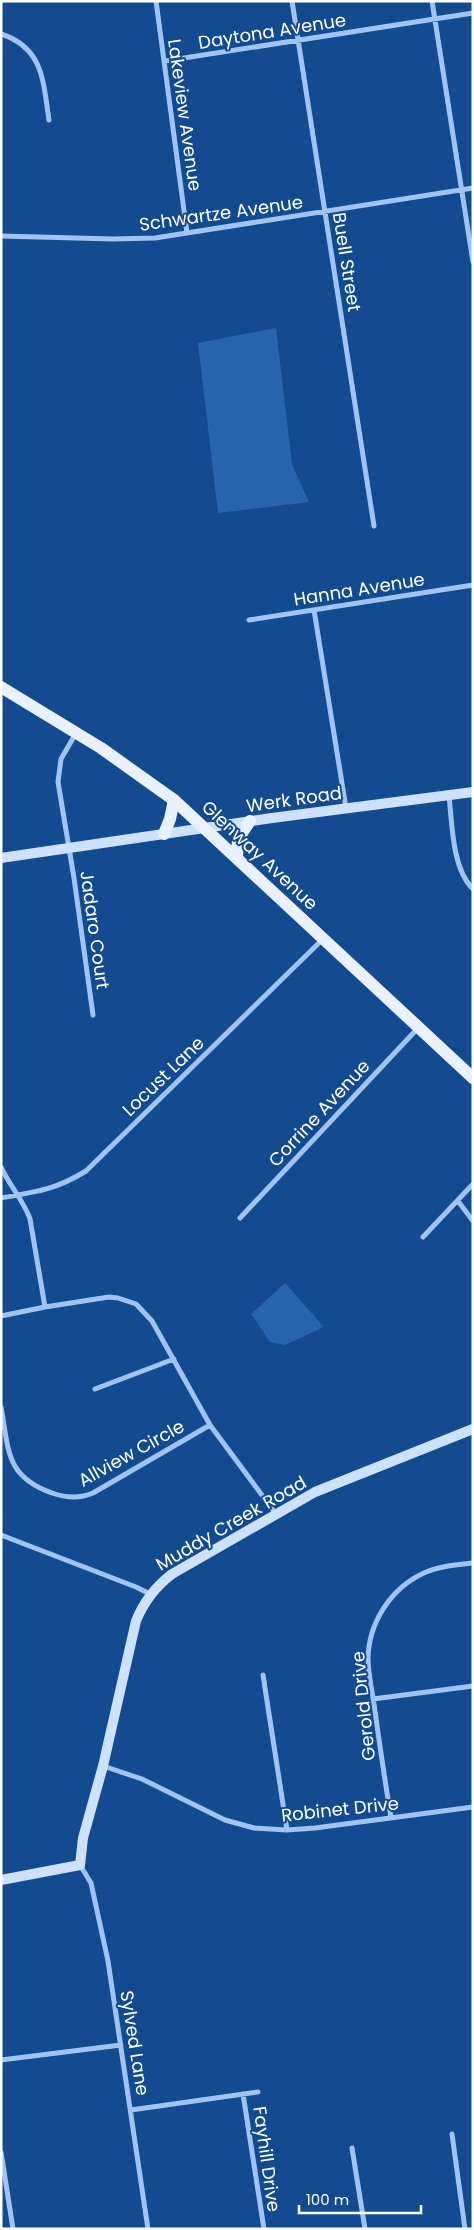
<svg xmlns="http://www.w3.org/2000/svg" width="474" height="2230" viewBox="0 0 474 2230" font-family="Poppins,sans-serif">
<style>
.green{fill:#2664ae}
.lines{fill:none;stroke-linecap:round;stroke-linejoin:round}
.street{stroke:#9fc4f1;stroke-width:5}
.secondary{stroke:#cde1fb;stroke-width:10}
.primary{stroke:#e8f1ff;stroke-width:12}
.labels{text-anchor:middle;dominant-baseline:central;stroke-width:4;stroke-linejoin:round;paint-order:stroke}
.street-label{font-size:18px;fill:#fff;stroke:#144a8f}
</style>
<rect width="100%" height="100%" fill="#144a8f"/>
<!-- green -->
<path class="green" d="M 276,328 L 292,464 L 309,502 L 218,513 L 198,343 Z
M 285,1283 L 324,1327 L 285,1345 L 270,1342 L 251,1314 Z"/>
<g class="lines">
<!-- street -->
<path class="street" d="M 156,1 L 187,233
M 292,1 L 374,526
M 432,1 L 473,262
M 1,34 C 44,48 43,82 49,120
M 165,61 L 473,13
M 1,236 L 113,239 L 155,238 L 473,188
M 314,610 L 346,808
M 249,620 L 473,585
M 76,733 L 61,759 L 58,782 L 74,878 L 93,1015
M 449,795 C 452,823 452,869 473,889
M 1,1167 C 9,1185 24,1201 30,1219 L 45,1307
M 1,1198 C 36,1192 55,1190 86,1171 L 323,939
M 458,1201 L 473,1221
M 240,1218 L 418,1028
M 423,1237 L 473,1184
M 1,1316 L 45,1307 L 109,1297 L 118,1298 L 136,1304 L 152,1321 L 210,1425 L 276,1514
M 95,1389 L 174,1359
M 1,1407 C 9,1450 5,1476 52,1493 C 66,1498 79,1499 93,1493 L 210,1425
M 1,1535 L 136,1587 L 150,1594
M 263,1675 L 287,1830
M 373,1699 L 473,1686
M 103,1766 L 142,1779 L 225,1820 L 254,1828 L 287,1830 L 315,1828 L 473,1807
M 391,1817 C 385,1782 380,1747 375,1711 C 373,1694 368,1675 368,1658 C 369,1622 391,1588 424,1573 C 439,1566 456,1565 473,1563
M 80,1865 L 91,1883 L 108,1961 L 148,2229
M 1,2060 L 121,2045
M 243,2094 L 264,2229
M 131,2110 L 258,2092
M 452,2134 L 465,2229
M 352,2148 L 365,2229
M 1,2152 L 13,2229"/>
<!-- secondary -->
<path class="secondary" d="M 1,858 L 272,818 L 473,792
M 1,1880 L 80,1865 L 83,1838 L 103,1766 L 136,1621 C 144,1601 155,1587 172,1574 L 315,1492 L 473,1429"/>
<!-- primary -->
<path class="primary" d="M 1,687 L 101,748 L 174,800 L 473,1078
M 164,834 L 170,819 L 174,800
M 237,857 L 238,839 L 250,821"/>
</g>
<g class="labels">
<!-- street labels -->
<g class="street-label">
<text transform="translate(272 31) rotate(-9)">Daytona Avenue</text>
<text transform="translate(185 115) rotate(82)">Lakeview Avenue</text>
<text transform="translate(221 213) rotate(-8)">Schwartze Avenue</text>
<text transform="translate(347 262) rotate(81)">Buell Street</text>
<text transform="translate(359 589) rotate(-9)">Hanna Avenue</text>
<text transform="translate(294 799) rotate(-8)">Werk Road</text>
<text transform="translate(260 855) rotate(43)">Glenway Avenue</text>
<text transform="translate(95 930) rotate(82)">Jadaro Court</text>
<text transform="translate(163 1076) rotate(-44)">Locust Lane</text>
<text transform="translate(319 1113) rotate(-47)">Corrine Avenue</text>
<text transform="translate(131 1453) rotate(-29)">Allview Circle</text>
<text transform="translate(231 1523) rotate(-30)">Muddy Creek Road</text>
<text transform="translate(363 1706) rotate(-96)">Gerold Drive</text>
<text transform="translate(340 1809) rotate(-6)">Robinet Drive</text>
<text transform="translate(135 2043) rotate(81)">Sylved Lane</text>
<text transform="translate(267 2159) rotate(82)">Fayhill Drive</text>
</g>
</g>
<!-- border -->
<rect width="474" height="2230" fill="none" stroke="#ffffff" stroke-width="5"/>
<!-- scale -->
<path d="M299 2205v8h122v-8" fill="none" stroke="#ffffff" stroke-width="2.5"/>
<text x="306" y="2205" font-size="15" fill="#ffffff" stroke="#144a8f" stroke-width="4" paint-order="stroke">100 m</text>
</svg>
